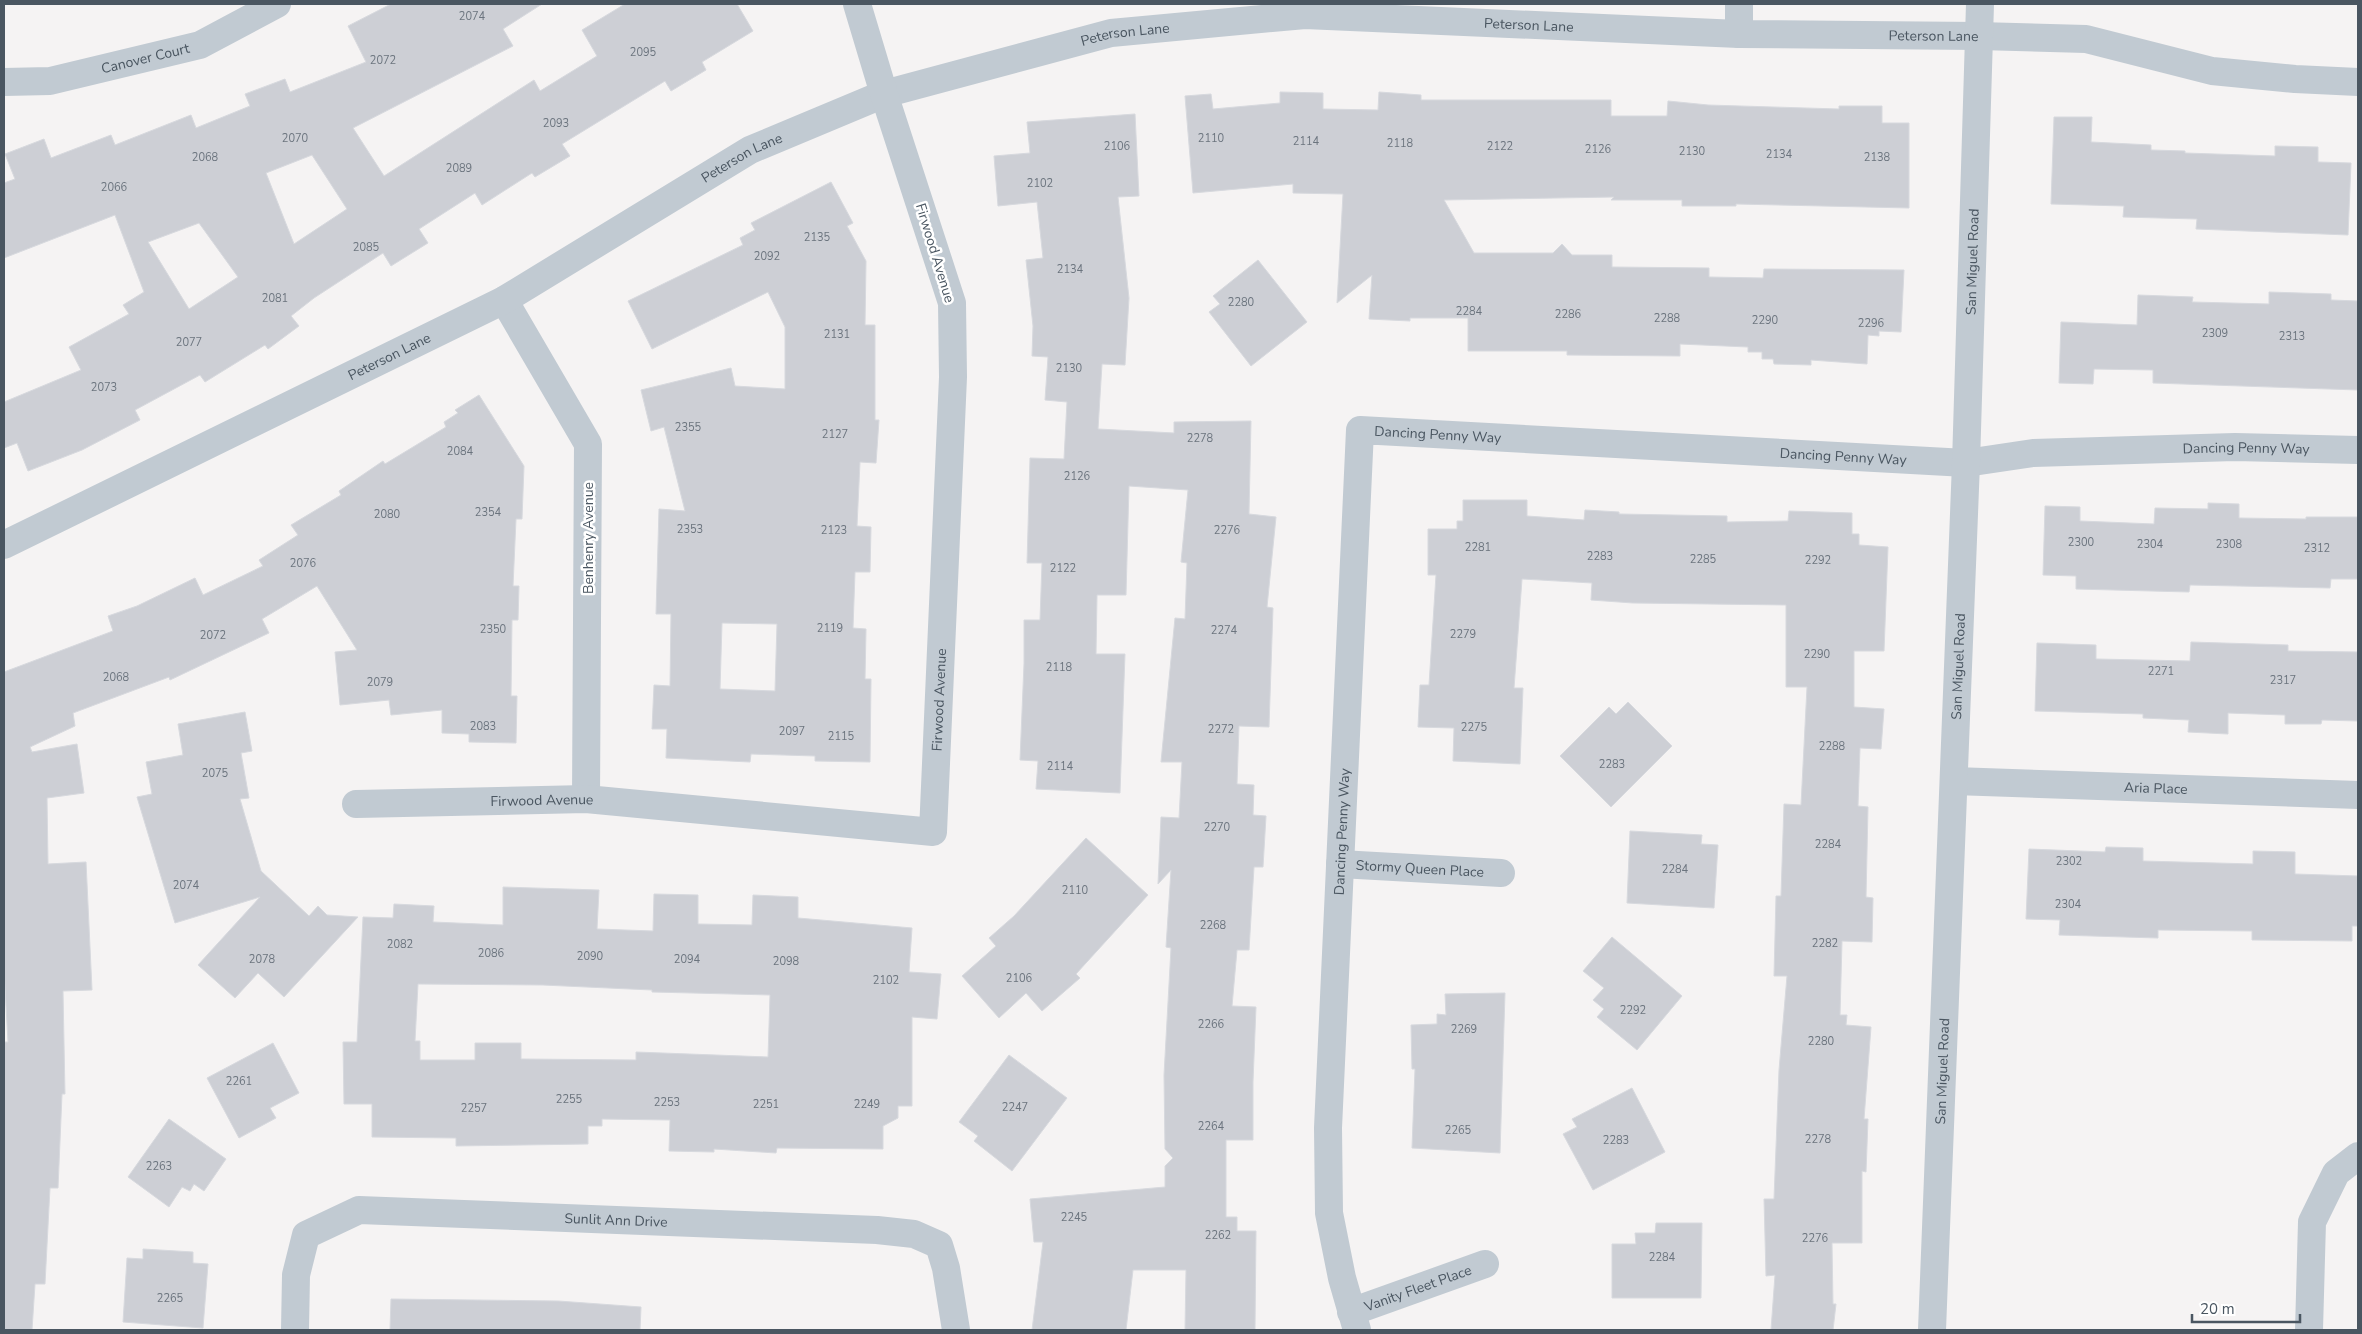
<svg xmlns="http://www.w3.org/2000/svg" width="2362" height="1334" viewBox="0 0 2362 1334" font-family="'Nunito Sans',sans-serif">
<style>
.building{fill:#cdcfd5;stroke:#d7d9de;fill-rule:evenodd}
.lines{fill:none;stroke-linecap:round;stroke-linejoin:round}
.street{stroke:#c1cad2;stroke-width:28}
.labels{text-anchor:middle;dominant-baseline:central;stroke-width:5;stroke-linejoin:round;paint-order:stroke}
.number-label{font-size:11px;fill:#6b747e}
.street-label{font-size:14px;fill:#4a5661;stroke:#fff}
</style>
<rect width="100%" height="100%" fill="#f5f3f3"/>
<!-- building -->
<path class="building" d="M 391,4 L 542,4 L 503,29 L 513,46 L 353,128 L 384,176 L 534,80 L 540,91 L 597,56 L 582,30 L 625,4 L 737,4 L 753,31 L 702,62 L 706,70 L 671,91 L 665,81 L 562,144 L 570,156 L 535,177 L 532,173 L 482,205 L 475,193 L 419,229 L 428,243 L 391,266 L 383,253 L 314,298 L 291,316 L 299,326 L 268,349 L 265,345 L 205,382 L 200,375 L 135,410 L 140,420 L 82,450 L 28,471 L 17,443 L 4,448 L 4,402 L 81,370 L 69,347 L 129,314 L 123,305 L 144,292 L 115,215 L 4,258 L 4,183 L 15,179 L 5,154 L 44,139 L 51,158 L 111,135 L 115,145 L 191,115 L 196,128 L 250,106 L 245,94 L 285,79 L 290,92 L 366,62 L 348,26 ZM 312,155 L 347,209 L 294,244 L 266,173 ZM 199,223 L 238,277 L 189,309 L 148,242 Z
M 1280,92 L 1323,93 L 1323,109 L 1378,110 L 1379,92 L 1421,95 L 1421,100 L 1611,100 L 1611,116 L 1667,116 L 1668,101 L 1708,105 L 1839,109 L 1839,106 L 1882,106 L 1882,123 L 1909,123 L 1909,208 L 1736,204 L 1736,206 L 1682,206 L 1682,200 L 1611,200 L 1614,197 L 1444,200 L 1474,253 L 1553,253 L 1562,244 L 1572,255 L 1612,255 L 1612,267 L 1709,268 L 1709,277 L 1763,278 L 1764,269 L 1904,270 L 1901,332 L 1879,331 L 1879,336 L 1868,335 L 1867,364 L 1811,360 L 1811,365 L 1774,364 L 1773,359 L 1762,359 L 1762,352 L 1748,352 L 1748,347 L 1680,344 L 1680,356 L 1567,355 L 1567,351 L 1468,351 L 1468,318 L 1410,318 L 1410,321 L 1369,319 L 1372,275 L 1337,303 L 1343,194 L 1293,193 L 1293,184 L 1193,193 L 1185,96 L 1211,94 L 1213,109 L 1280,103 Z
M 1135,114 L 1139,196 L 1118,197 L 1129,298 L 1125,365 L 1102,364 L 1098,429 L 1174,433 L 1174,422 L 1251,421 L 1249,514 L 1276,517 L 1267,607 L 1273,608 L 1269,727 L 1239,726 L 1237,784 L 1254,785 L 1253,815 L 1266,816 L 1263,867 L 1254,867 L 1249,950 L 1237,950 L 1232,1006 L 1256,1007 L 1253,1082 L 1253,1140 L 1226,1140 L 1226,1217 L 1237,1217 L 1237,1231 L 1256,1231 L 1255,1330 L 1185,1330 L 1186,1270 L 1133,1270 L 1126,1330 L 1032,1330 L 1043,1242 L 1034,1242 L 1030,1199 L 1165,1187 L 1165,1166 L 1173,1158 L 1165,1149 L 1164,1075 L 1171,948 L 1166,947 L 1171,870 L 1158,884 L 1161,817 L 1179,818 L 1182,762 L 1161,762 L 1175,618 L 1185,619 L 1187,563 L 1181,562 L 1188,490 L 1129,486 L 1126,595 L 1097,595 L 1096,654 L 1125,654 L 1120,793 L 1036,789 L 1038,761 L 1020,760 L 1024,664 L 1024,620 L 1040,620 L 1042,563 L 1027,563 L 1030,458 L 1064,459 L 1067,402 L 1045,400 L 1048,357 L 1032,356 L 1033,326 L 1026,260 L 1043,258 L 1037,202 L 998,206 L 994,156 L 1030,153 L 1027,122 Z
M 2054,117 L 2092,117 L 2091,142 L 2151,145 L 2151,150 L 2185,151 L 2185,153 L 2275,156 L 2275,146 L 2318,147 L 2318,162 L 2351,163 L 2348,235 L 2196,229 L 2197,219 L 2123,217 L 2124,206 L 2051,204 Z
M 831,182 L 853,223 L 847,226 L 866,261 L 865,325 L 875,325 L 875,420 L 879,420 L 876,463 L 860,462 L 857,526 L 871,527 L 870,572 L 855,572 L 853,628 L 866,629 L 865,679 L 871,679 L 870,762 L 815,761 L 815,756 L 751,754 L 750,762 L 666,758 L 667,729 L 652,729 L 654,685 L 670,686 L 671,614 L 656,614 L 659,509 L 685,511 L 664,427 L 651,431 L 641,390 L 731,368 L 735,386 L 785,389 L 785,327 L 768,292 L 652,349 L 628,301 L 743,245 L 740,238 L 755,230 L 751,223 ZM 722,623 L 777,624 L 775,691 L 720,689 Z
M 1258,260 L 1307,322 L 1251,366 L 1209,312 L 1220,304 L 1213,296 Z
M 2269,292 L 2331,294 L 2331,300 L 2358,301 L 2358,390 L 2153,383 L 2153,370 L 2094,369 L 2093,384 L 2059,383 L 2061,322 L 2137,325 L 2138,295 L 2193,297 L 2192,302 L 2269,304 Z
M 479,395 L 524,466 L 522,519 L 516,519 L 513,586 L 519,586 L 518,620 L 512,620 L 511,696 L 517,696 L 516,743 L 469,742 L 469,734 L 442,733 L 442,710 L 391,715 L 389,700 L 340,705 L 335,652 L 357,650 L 317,586 L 262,619 L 269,633 L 170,680 L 169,677 L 73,713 L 75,726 L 30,747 L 32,752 L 77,744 L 84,793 L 47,798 L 48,864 L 86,862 L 92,990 L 63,991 L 65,1094 L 62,1094 L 58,1188 L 50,1188 L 45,1284 L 35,1284 L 32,1330 L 4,1330 L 4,1042 L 8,1042 L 4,971 L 4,672 L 113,631 L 108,616 L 137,606 L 195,578 L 203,595 L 263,566 L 259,560 L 298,535 L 291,525 L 341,495 L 339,491 L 383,461 L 385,464 L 446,427 L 444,422 L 458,413 L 455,410 Z
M 1463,500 L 1527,500 L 1527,516 L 1584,520 L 1585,510 L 1619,512 L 1619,514 L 1727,516 L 1727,522 L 1788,521 L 1789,511 L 1852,513 L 1852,534 L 1859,534 L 1859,545 L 1888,547 L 1884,651 L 1854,651 L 1854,707 L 1884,709 L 1881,749 L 1860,748 L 1858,806 L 1868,807 L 1866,897 L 1873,898 L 1872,942 L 1842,941 L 1840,1015 L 1847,1015 L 1846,1025 L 1871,1027 L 1864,1119 L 1868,1119 L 1866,1172 L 1862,1171 L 1862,1243 L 1832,1243 L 1833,1304 L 1836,1304 L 1833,1330 L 1771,1330 L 1775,1275 L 1766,1276 L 1764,1199 L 1774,1199 L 1779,1070 L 1787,976 L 1774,976 L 1776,896 L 1781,896 L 1784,804 L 1801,805 L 1807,687 L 1786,687 L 1786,605 L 1633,603 L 1591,600 L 1592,583 L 1522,579 L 1514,688 L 1523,688 L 1520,764 L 1453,761 L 1454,728 L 1418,727 L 1420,685 L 1429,685 L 1436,575 L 1428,575 L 1428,529 L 1457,529 L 1457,521 L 1463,521 Z
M 2208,503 L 2239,504 L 2239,518 L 2306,519 L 2306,517 L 2358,517 L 2358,579 L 2331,579 L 2330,588 L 2190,585 L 2189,592 L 2076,589 L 2076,576 L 2043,575 L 2045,506 L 2080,507 L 2080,521 L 2154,524 L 2155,508 L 2208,509 Z
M 2191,642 L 2288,645 L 2288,651 L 2358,652 L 2358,721 L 2322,720 L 2321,724 L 2285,724 L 2285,715 L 2228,713 L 2228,734 L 2188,732 L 2189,720 L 2143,718 L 2143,714 L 2035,711 L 2037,643 L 2096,645 L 2096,659 L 2190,661 Z
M 1628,702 L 1672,746 L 1611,807 L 1560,756 L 1609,707 L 1616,714 Z
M 245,712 L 252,751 L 241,753 L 249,798 L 240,799 L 261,871 L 309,916 L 318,906 L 327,915 L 358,917 L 284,997 L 258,973 L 235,998 L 198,965 L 260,897 L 175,923 L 137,797 L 152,794 L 146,762 L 183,755 L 178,724 Z
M 1630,831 L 1702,835 L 1701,844 L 1718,845 L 1714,908 L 1627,903 Z
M 1086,838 L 1148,895 L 1076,974 L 1080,978 L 1042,1011 L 1026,993 L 999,1018 L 962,976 L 996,946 L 989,938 L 1014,916 Z
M 2106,847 L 2143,848 L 2143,861 L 2253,864 L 2253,851 L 2295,852 L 2295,874 L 2358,876 L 2358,926 L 2352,926 L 2352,941 L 2252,940 L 2252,931 L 2158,930 L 2158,938 L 2059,935 L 2060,920 L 2026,919 L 2029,849 L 2105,852 Z
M 503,887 L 599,890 L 597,929 L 653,931 L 654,894 L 698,895 L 698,924 L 752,925 L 753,895 L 798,897 L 798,918 L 912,928 L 909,972 L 941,974 L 937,1019 L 912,1017 L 912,1106 L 898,1106 L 898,1118 L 883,1126 L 883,1149 L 777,1148 L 776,1153 L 714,1149 L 714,1152 L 669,1151 L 670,1120 L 602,1119 L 602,1126 L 588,1126 L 588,1144 L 456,1146 L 456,1138 L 372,1137 L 372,1104 L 344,1104 L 343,1042 L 357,1042 L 363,917 L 393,918 L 394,904 L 434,906 L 433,922 L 503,925 ZM 418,984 L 543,985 L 652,990 L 652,992 L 770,995 L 768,1057 L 636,1052 L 636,1060 L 521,1059 L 521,1043 L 475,1043 L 475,1060 L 420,1060 L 420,1041 L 415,1041 Z
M 1612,937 L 1682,996 L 1637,1050 L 1597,1017 L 1604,1009 L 1593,1000 L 1604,988 L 1583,971 Z
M 1505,993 L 1500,1153 L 1412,1148 L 1415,1069 L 1412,1069 L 1411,1025 L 1437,1024 L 1437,1014 L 1446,1015 L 1445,994 Z
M 273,1043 L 299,1093 L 270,1108 L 276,1118 L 239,1138 L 207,1078 Z
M 1009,1055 L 1067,1098 L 1012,1171 L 974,1141 L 978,1136 L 959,1122 Z
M 1632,1088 L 1665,1152 L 1593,1190 L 1563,1134 L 1577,1127 L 1572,1119 Z
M 169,1119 L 226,1159 L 204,1191 L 194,1184 L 190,1191 L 182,1187 L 169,1207 L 128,1177 Z
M 1656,1223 L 1702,1223 L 1701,1298 L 1612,1298 L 1612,1244 L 1636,1244 L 1635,1233 L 1655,1233 Z
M 143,1249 L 193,1252 L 193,1263 L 208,1264 L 203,1328 L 123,1322 L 127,1258 L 143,1259 Z
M 391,1299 L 558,1301 L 641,1307 L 640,1330 L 390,1330 Z"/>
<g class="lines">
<!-- street -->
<g class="street">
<path d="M 1739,34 L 1739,4"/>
<path id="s1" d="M 4,82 L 50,81 L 200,45 L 277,4"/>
<path d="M 504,300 L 588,444 L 586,799"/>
<path id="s2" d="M 4,545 L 504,300 L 750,150 L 884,94 L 1111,33 L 1305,15 L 1739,34 L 1979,36 L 2086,39 L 2212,71 L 2295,79 L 2358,82"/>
<path id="s3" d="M 1954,781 L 2358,795"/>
<path id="s4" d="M 356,804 L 586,799 L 933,832 L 953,377 L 952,303 L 884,94 L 857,4"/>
<path id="s5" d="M 1340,864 L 1501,873"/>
<path id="s6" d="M 1351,1312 L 1485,1264"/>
<path id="s7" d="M 295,1330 L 296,1275 L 306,1235 L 359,1210 L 877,1230 L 914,1234 L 939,1245 L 946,1268 L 956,1330"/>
<path id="s8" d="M 1357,1330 L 1342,1278 L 1329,1213 L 1328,1128 L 1360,430 L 1966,463 L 2033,453 L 2235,447 L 2358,450"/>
<path id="s9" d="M 1932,1330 L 1966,463 L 1980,4"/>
<path d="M 2309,1330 L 2312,1222 L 2336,1173 L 2358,1156"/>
</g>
</g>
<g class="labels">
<!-- number labels -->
<g class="number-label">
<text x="472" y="16">2074</text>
<text x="643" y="52">2095</text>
<text x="383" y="60">2072</text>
<text x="556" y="123">2093</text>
<text x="295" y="138">2070</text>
<text x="1211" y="138">2110</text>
<text x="1306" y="141">2114</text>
<text x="1400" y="143">2118</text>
<text x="1117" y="146">2106</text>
<text x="1500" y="146">2122</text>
<text x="1598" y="149">2126</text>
<text x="1692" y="151">2130</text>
<text x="1779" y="154">2134</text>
<text x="205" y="157">2068</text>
<text x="1877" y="157">2138</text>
<text x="459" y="168">2089</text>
<text x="1040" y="183">2102</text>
<text x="114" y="187">2066</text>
<text x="817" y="237">2135</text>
<text x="366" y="247">2085</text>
<text x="767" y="256">2092</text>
<text x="1070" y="269">2134</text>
<text x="275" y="298">2081</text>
<text x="1241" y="302">2280</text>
<text x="1469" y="311">2284</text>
<text x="1568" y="314">2286</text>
<text x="1667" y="318">2288</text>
<text x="1765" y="320">2290</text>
<text x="1871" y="323">2296</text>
<text x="2215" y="333">2309</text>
<text x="837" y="334">2131</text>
<text x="2292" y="336">2313</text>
<text x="189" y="342">2077</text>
<text x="1069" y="368">2130</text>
<text x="104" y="387">2073</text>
<text x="688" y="427">2355</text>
<text x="835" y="434">2127</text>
<text x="1200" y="438">2278</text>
<text x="460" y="451">2084</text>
<text x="1077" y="476">2126</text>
<text x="488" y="512">2354</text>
<text x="387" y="514">2080</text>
<text x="690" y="529">2353</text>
<text x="834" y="530">2123</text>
<text x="1227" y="530">2276</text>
<text x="2081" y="542">2300</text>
<text x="2150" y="544">2304</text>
<text x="2229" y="544">2308</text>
<text x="1478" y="547">2281</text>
<text x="2317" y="548">2312</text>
<text x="1600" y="556">2283</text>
<text x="1703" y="559">2285</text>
<text x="1818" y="560">2292</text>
<text x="303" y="563">2076</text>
<text x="1063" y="568">2122</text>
<text x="830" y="628">2119</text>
<text x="493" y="629">2350</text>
<text x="1224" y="630">2274</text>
<text x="1463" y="634">2279</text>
<text x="213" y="635">2072</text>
<text x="1817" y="654">2290</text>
<text x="1059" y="667">2118</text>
<text x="2161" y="671">2271</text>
<text x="116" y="677">2068</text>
<text x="2283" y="680">2317</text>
<text x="380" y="682">2079</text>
<text x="483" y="726">2083</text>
<text x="1474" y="727">2275</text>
<text x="1221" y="729">2272</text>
<text x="792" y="731">2097</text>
<text x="841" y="736">2115</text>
<text x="1832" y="746">2288</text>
<text x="1612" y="764">2283</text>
<text x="1060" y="766">2114</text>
<text x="215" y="773">2075</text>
<text x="1217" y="827">2270</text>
<text x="1828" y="844">2284</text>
<text x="2069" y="861">2302</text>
<text x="1675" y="869">2284</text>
<text x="186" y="885">2074</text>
<text x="1075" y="890">2110</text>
<text x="2068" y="904">2304</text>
<text x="1213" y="925">2268</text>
<text x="1825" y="943">2282</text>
<text x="400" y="944">2082</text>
<text x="491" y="953">2086</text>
<text x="590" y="956">2090</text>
<text x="262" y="959">2078</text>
<text x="687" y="959">2094</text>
<text x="786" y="961">2098</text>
<text x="1019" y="978">2106</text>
<text x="886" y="980">2102</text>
<text x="1633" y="1010">2292</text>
<text x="1211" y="1024">2266</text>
<text x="1464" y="1029">2269</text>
<text x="1821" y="1041">2280</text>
<text x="239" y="1081">2261</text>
<text x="569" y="1099">2255</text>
<text x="667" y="1102">2253</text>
<text x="766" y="1104">2251</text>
<text x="867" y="1104">2249</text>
<text x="1015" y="1107">2247</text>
<text x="474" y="1108">2257</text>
<text x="1211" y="1126">2264</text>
<text x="1458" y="1130">2265</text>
<text x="1818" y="1139">2278</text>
<text x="1616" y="1140">2283</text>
<text x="159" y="1166">2263</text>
<text x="1074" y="1217">2245</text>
<text x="1218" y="1235">2262</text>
<text x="1815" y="1238">2276</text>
<text x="1662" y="1257">2284</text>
<text x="170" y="1298">2265</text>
</g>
<!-- street labels -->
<g class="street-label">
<text stroke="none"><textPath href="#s2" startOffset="1644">Peterson Lane</textPath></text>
<text stroke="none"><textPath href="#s2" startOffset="1239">Peterson Lane</textPath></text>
<text stroke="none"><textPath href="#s2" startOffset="2049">Peterson Lane</textPath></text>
<text stroke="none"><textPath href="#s1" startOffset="144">Canover Court</textPath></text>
<text stroke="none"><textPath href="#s2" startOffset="834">Peterson Lane</textPath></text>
<text transform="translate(935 253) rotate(73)">Firwood Avenue</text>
<text stroke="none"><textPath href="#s9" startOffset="1069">San Miguel Road</textPath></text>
<text stroke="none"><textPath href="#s2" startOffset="429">Peterson Lane</textPath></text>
<text stroke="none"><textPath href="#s8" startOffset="982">Dancing Penny Way</textPath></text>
<text stroke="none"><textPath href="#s8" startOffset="1792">Dancing Penny Way</textPath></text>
<text stroke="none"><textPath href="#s8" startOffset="1388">Dancing Penny Way</textPath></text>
<text transform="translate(588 538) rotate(-90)">Benhenry Avenue</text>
<text stroke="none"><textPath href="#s9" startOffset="664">San Miguel Road</textPath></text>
<text stroke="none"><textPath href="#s4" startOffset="711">Firwood Avenue</textPath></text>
<text stroke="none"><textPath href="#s3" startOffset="202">Aria Place</textPath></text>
<text stroke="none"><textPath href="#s4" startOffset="186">Firwood Avenue</textPath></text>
<text stroke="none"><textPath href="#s8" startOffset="502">Dancing Penny Way</textPath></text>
<text stroke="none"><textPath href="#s5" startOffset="80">Stormy Queen Place</textPath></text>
<text stroke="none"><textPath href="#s9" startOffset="259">San Miguel Road</textPath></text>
<text stroke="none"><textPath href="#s7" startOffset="412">Sunlit Ann Drive</textPath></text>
<text stroke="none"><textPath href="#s6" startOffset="71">Vanity Fleet Place</textPath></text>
</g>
</g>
<!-- border -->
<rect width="2362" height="1334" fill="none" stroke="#4a5661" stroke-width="10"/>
<!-- scale -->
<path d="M2192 1314v8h108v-8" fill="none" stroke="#4a5661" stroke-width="2.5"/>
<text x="2200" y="1314" font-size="15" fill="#4a5661" stroke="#ffffff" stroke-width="4" paint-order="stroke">20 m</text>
</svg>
